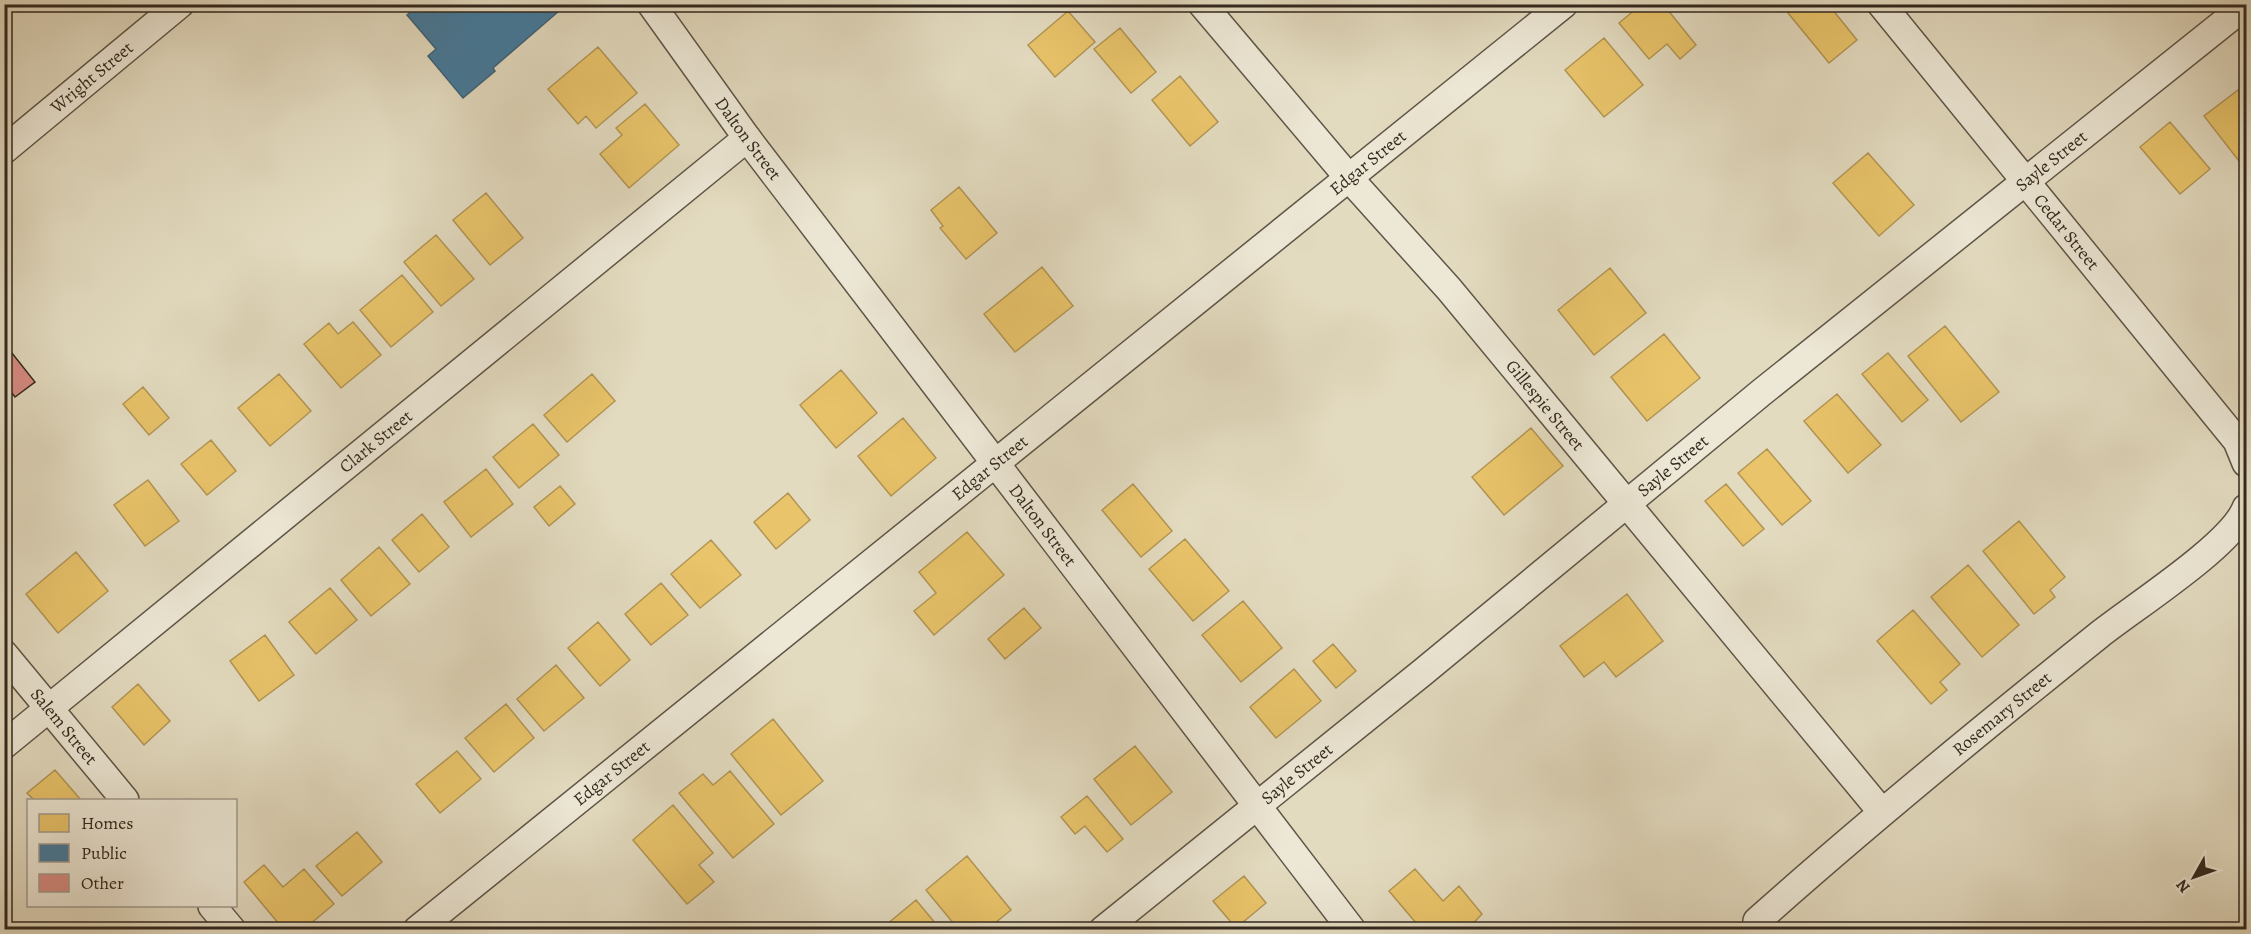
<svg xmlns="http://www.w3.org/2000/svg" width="2251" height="934" viewBox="0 0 2251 934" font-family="Alegreya,serif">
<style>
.homes{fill:#e9c46a;stroke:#b29554;stroke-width:1.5}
.public{fill:#457b9d;stroke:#3f6277;stroke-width:1.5}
.building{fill:#d88c84;stroke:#32281f;stroke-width:1.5}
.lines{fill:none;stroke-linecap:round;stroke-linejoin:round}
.street-casing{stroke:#5e5547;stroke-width:30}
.street{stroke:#ede8d6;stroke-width:27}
.labels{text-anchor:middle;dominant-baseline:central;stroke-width:6;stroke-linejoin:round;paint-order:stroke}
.street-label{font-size:18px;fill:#32281f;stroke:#ede8d6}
</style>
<rect width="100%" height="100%" fill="#e3dbc0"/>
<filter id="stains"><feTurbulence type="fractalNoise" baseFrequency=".00333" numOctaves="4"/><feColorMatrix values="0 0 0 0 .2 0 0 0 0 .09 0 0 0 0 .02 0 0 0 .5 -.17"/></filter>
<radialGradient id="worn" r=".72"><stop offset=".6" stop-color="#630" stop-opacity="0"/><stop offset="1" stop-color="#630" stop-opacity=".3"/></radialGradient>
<!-- homes -->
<path class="homes" d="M 1642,4 L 1663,4 L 1696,45 L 1680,59 L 1667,44 L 1649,59 L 1619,23 Z
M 1798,4 L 1828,4 L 1857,40 L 1829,63 L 1788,13 Z
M 1068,11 L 1095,42 L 1055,77 L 1028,45 Z
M 1120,28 L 1156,72 L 1131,93 L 1094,49 Z
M 1604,38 L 1643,85 L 1604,117 L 1565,70 Z
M 598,47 L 637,93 L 596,128 L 586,116 L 578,124 L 548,89 Z
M 1180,76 L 1218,122 L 1190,146 L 1152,100 Z
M 2238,90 L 2246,100 L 2246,170 L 2204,116 Z
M 645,104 L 679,145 L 629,188 L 600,154 L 622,135 L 616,128 Z
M 2170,122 L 2210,169 L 2180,194 L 2140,147 Z
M 1868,153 L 1914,205 L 1879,236 L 1833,183 Z
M 959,187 L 997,233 L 966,259 L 940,228 L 943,226 L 931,210 Z
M 486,193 L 523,238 L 490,265 L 453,220 Z
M 436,235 L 474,279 L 441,306 L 404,262 Z
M 1042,267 L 1073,306 L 1015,352 L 984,314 Z
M 1610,268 L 1646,313 L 1594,355 L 1558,310 Z
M 402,275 L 433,312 L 391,347 L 360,310 Z
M 353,322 L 381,355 L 341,388 L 304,344 L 329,323 L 338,334 Z
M 1945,326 L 1999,392 L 1961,422 L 1908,356 Z
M 1664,334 L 1700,378 L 1647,421 L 1611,377 Z
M 1888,353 L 1928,400 L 1902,422 L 1862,374 Z
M 841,370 L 877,413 L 836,448 L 800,405 Z
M 279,374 L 311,411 L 270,446 L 238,408 Z
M 592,374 L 615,401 L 567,442 L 544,415 Z
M 143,387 L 169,418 L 149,435 L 123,404 Z
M 1837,394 L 1881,445 L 1848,473 L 1804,421 Z
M 903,418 L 936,458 L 891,496 L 858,456 Z
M 533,424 L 559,455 L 519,488 L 493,457 Z
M 1531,428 L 1563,466 L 1504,515 L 1472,477 Z
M 211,440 L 236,471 L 207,495 L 181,464 Z
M 1767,449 L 1811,501 L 1782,525 L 1738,473 Z
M 486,469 L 513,504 L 471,537 L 444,502 Z
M 148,480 L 179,521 L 145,546 L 114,505 Z
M 1133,484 L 1172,531 L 1141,557 L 1102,510 Z
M 1726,484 L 1764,529 L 1743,546 L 1705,501 Z
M 560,486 L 575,504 L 549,526 L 534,507 Z
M 788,493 L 810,520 L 776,549 L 754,522 Z
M 422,514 L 449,547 L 419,572 L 392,540 Z
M 2019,521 L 2065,577 L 2050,590 L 2055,597 L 2034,614 L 1983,551 Z
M 967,532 L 1004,575 L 934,635 L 914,611 L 936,593 L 919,572 Z
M 1185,539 L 1229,591 L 1193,621 L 1149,569 Z
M 711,540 L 741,575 L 700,608 L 671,574 Z
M 379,547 L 410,584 L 371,616 L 341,580 Z
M 76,552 L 108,591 L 58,633 L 26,594 Z
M 1968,565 L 2019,625 L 1982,657 L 1931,597 Z
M 661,583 L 688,615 L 651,645 L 625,614 Z
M 330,588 L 357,620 L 316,654 L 289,622 Z
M 1627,594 L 1663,641 L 1616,677 L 1604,662 L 1584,677 L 1560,646 Z
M 1243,601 L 1282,648 L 1241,682 L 1202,635 Z
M 1024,608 L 1041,628 L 1005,659 L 988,639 Z
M 1913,610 L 1960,664 L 1940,682 L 1947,690 L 1931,704 L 1877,641 Z
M 598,622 L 630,660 L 600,686 L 568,648 Z
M 265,635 L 294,675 L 259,701 L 230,661 Z
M 1333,644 L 1356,671 L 1336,688 L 1313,661 Z
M 556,665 L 584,698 L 544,731 L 517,699 Z
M 1294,669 L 1321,701 L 1276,738 L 1250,707 Z
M 138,684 L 170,721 L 144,745 L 112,707 Z
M 506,704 L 534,738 L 494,772 L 465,738 Z
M 773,719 L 823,781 L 781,815 L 731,754 Z
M 1135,746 L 1172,792 L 1131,825 L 1094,779 Z
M 457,751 L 481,779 L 440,813 L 416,784 Z
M 55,770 L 81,800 L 34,800 L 27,793 Z
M 730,771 L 774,824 L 733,858 L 679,793 L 703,774 L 713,785 Z
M 1087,796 L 1123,839 L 1107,852 L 1085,826 L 1075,834 L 1061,817 Z
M 673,805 L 713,853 L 699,865 L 714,882 L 687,904 L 633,840 Z
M 357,832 L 382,862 L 342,896 L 316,866 Z
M 967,856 L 1011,910 L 989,928 L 990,930 L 959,930 L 926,890 Z
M 264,865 L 283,887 L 304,869 L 334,904 L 303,930 L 284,930 L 244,882 Z
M 1415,869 L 1443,901 L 1459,886 L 1482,914 L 1467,930 L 1422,930 L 1389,891 Z
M 1244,876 L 1266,903 L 1236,928 L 1213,901 Z
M 916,900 L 941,930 L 880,930 Z"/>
<!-- public -->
<path class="public" d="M 419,4 L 553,4 L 559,11 L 493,68 L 495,71 L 463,98 L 428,56 L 436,49 L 407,15 Z"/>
<!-- building -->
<path class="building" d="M 4,343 L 35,382 L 15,397 L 4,383 Z"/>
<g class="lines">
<!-- street casing -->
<g class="street-casing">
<g id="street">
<path id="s1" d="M 651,4 L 747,138 L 1352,930"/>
<path id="s2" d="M 1202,4 L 1349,178 L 1449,289 L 1881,811"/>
<path id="s3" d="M 1881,4 L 2237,441 L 2246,463"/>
<path id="s4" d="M 4,150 L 180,4"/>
<path id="s5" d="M 4,654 L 125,800"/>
<path id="s6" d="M 4,745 L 747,138"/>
<path d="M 212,906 L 232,930"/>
<path id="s7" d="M 1757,921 C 1868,822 1983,728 2099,635 C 2134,607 2232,545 2246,508"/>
<path id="s8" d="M 417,930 L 1564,4"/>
<path id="s9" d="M 1103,930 L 1423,672 L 1762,392 L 2246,5"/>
</g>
</g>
<!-- street -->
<use href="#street" class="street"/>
</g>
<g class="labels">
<!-- street labels -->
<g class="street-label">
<text stroke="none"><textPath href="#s4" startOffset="114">Wright Street</textPath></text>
<text stroke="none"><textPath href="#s1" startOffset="166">Dalton Street</textPath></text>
<text stroke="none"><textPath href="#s9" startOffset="1221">Sayle Street</textPath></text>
<text stroke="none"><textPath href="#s8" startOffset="1222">Edgar Street</textPath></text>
<text stroke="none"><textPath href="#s3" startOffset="294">Cedar Street</textPath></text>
<text stroke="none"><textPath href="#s2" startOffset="528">Gillespie Street</textPath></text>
<text stroke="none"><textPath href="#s6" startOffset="480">Clark Street</textPath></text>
<text stroke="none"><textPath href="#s9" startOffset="735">Sayle Street</textPath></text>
<text stroke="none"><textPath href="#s8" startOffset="736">Edgar Street</textPath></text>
<text stroke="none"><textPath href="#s1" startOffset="652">Dalton Street</textPath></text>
<text stroke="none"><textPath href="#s7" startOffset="321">Rosemary Street</textPath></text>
<text stroke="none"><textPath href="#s5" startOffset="94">Salem Street</textPath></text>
<text stroke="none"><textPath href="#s8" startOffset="250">Edgar Street</textPath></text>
<text stroke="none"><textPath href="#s9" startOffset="249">Sayle Street</textPath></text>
</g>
</g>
<!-- margin -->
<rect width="2251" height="934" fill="none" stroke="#e3dbc0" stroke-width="24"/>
<rect x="6" y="6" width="2239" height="922" fill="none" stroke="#32281f" stroke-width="3"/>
<rect x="12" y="12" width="2227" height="910" fill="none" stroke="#32281f" stroke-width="1.5"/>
<!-- legend -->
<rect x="27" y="799" width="210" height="108" fill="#ede8d6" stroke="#a29b8d" stroke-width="1.5"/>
<rect x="39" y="814" width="30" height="18" fill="#e9c46a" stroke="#a29b8d" stroke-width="1.5"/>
<text x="81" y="829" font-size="18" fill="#32281f">Homes</text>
<rect x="39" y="844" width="30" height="18" fill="#457b9d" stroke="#a29b8d" stroke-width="1.5"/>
<text x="81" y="859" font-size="18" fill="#32281f">Public</text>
<rect x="39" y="874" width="30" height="18" fill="#d88c84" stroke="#a29b8d" stroke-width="1.5"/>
<text x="81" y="889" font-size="18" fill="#32281f">Other</text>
<!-- north arrow -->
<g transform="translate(2194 877) rotate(230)" stroke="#ede8d6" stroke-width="4.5" paint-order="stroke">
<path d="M0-4.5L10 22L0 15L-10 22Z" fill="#32281f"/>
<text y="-9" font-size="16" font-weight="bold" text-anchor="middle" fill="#32281f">N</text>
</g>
<rect width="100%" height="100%" filter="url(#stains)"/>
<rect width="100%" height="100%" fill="url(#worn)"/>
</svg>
